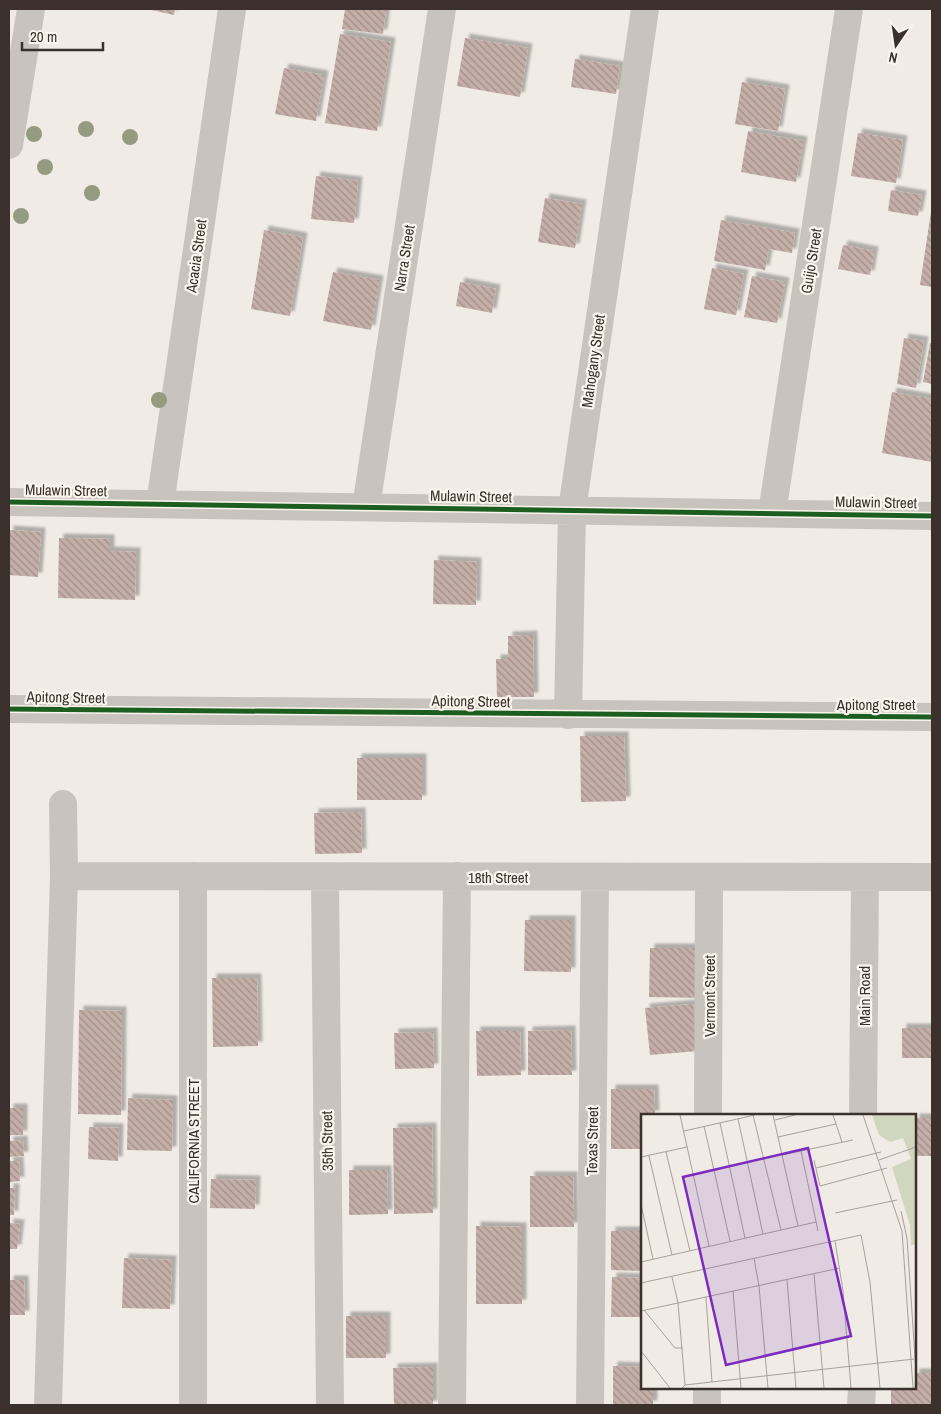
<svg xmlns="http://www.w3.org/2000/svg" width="941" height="1414" viewBox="0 0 941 1414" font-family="'Archivo Narrow',sans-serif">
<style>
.building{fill:url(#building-back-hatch);filter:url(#shadow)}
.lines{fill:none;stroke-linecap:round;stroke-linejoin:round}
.minor{stroke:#c9c3be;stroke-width:28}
.cycleway-casing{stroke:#fbf5ee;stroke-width:8}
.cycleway{stroke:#1b5e20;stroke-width:5}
.tree{fill:#959b80}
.labels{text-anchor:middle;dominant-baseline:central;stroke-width:4.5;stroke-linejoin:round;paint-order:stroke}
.street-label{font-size:15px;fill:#3b302b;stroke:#fbf5ee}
.inset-road{fill:none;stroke:#a8a09b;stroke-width:1}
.view{fill:#7b2cbf;fill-opacity:0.15;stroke:#7b2cbf;stroke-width:2.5}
.inset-edge{fill:none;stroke:#3b302b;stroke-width:2.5}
</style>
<defs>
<pattern id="building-back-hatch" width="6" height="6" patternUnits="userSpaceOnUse" patternTransform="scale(1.25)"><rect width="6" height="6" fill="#c3afa7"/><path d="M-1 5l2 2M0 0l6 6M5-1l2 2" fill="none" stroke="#a08f88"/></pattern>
<filter id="shadow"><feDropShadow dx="4.5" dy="-4.5" stdDeviation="1" flood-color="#0004"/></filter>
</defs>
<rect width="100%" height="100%" fill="#f0ebe5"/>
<!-- building -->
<path class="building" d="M 147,9 L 175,9 L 174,15 Z
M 345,9 L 386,9 L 383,34 L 342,29 Z
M 340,34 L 391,42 L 377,131 L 325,123 Z
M 465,38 L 528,48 L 520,97 L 457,86 Z
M 575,59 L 620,66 L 616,94 L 571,87 Z
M 284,68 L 324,75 L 316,121 L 275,114 Z
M 742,82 L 785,89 L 778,131 L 735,124 Z
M 748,131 L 803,141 L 796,182 L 741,172 Z
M 858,133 L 903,140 L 896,183 L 851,176 Z
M 316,176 L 358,181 L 354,223 L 311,219 Z
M 891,190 L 922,195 L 918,216 L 888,211 Z
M 545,198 L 582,204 L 575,248 L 538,242 Z
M 931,212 L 932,212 L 932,287 L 920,285 Z
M 721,220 L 795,233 L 792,253 L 769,249 L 765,270 L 714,261 Z
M 264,230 L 303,237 L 290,316 L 251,309 Z
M 843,245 L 874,251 L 870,275 L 838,269 Z
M 712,268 L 744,274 L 736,315 L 704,309 Z
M 333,272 L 379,280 L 371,330 L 323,321 Z
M 752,276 L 785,282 L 777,323 L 744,317 Z
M 460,282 L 496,289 L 492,313 L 456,306 Z
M 904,338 L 924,341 L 916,388 L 897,384 Z
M 930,343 L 932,343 L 932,384 L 923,382 Z
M 892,392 L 932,399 L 932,462 L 882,453 Z
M 9,530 L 41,532 L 38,577 L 9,575 Z
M 59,538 L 110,539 L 110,551 L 136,552 L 135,600 L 58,598 Z
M 434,560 L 477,562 L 476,605 L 433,604 Z
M 533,635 L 534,697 L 497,697 L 496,659 L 508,659 L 508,636 Z
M 580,736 L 624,736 L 626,801 L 581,802 Z
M 357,758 L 422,758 L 422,800 L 357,800 Z
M 361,812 L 362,853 L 315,854 L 314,813 Z
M 525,920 L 571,920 L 571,972 L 524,971 Z
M 650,948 L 705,948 L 704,998 L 649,997 Z
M 212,978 L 257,978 L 258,1046 L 213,1047 Z
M 693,1004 L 698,1051 L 650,1055 L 645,1008 Z
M 79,1010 L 122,1011 L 121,1115 L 78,1114 Z
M 902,1028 L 932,1028 L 932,1058 L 902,1058 Z
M 571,1030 L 572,1075 L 528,1075 L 528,1031 Z
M 476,1031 L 520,1031 L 521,1075 L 477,1076 Z
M 433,1032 L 434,1068 L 395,1069 L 394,1033 Z
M 611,1089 L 654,1089 L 655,1115 L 642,1115 L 642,1149 L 611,1149 Z
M 128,1098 L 173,1100 L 172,1151 L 127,1150 Z
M 9,1108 L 23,1108 L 23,1135 L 9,1135 Z
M 915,1118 L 932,1118 L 932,1156 L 915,1156 Z
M 89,1127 L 119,1128 L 118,1161 L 88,1159 Z
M 432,1127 L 433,1213 L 394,1214 L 393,1128 Z
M 23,1140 L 24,1156 L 9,1157 L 9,1141 Z
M 9,1161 L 19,1161 L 20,1181 L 9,1182 Z
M 349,1170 L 387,1170 L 388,1214 L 349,1215 Z
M 530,1176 L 573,1176 L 574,1227 L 530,1227 Z
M 211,1179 L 256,1180 L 255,1209 L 210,1208 Z
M 9,1188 L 15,1188 L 14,1215 L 9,1215 Z
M 9,1223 L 20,1224 L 17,1249 L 9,1249 Z
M 476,1226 L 522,1227 L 522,1304 L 476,1304 Z
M 611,1231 L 642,1231 L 642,1271 L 611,1270 Z
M 124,1258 L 172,1260 L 170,1309 L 122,1308 Z
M 612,1277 L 642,1278 L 642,1317 L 611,1317 Z
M 9,1280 L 24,1280 L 25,1315 L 9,1315 Z
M 346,1316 L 386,1316 L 386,1358 L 346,1358 Z
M 613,1366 L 642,1367 L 642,1388 L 653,1388 L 653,1405 L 613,1405 Z
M 433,1367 L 433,1405 L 394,1405 L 393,1368 Z
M 915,1373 L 932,1373 L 932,1405 L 891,1405 L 891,1388 L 915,1388 Z"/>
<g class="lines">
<!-- minor -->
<path class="minor" d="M 9,145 L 31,9
M 9,502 L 932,516
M 160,504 L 232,9
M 366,507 L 442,9
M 772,513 L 849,9
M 9,709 L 932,717
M 568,715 L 572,510 L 645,9
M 64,876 L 932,877
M 193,876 L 193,1405
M 325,877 L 330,1405
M 708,1115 L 709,877
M 863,1115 L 865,877
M 48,1405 L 64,876 L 63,804
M 452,1405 L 457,876
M 590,1405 L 595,877
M 707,1405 L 707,1388
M 861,1405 L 862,1388"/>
<!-- cycleway casing -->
<g class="cycleway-casing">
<path id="cycleway" d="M 9,502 L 932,516
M 9,709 L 932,717"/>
</g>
<!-- cycleway -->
<use href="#cycleway" class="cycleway"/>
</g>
<!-- trees -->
<g class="tree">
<circle cx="86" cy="129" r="8"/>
<circle cx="34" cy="134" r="8"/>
<circle cx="130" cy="137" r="8"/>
<circle cx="45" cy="167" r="8"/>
<circle cx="92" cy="193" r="8"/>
<circle cx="21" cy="216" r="8"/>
<circle cx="159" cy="400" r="8"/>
</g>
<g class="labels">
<!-- street labels -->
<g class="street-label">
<text transform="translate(196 256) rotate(-82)">Acacia Street</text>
<text transform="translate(404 258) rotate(-81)">Narra Street</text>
<text transform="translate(811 261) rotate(-81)">Guijo Street</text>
<text transform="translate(593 361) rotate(-82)">Mahogany Street</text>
<text transform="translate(66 490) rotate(1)">Mulawin Street</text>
<text transform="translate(471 496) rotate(1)">Mulawin Street</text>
<text transform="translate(876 502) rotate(1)">Mulawin Street</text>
<text transform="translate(66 697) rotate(1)">Apitong Street</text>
<text transform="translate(471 701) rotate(1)">Apitong Street</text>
<text x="876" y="704">Apitong Street</text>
<text x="498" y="877">18th Street</text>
<text transform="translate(709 996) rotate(-90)">Vermont Street</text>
<text transform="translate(864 996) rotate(-90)">Main Road</text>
<text transform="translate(193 1141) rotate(-90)">CALIFORNIA STREET</text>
<text transform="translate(327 1141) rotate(-91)">35th Street</text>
<text transform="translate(592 1141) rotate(-89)">Texas Street</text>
</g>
</g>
<!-- overview -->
<g transform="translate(641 1114)">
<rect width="275" height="275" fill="#f0ebe5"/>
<path d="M 231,1 L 275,1 L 275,131 L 270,131 L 269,111 L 251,53 L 270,45 L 262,24 L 249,28 L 238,21 Z" fill="#d1d6bf"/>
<path class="inset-road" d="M 39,1 L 68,132M 112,1 L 140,116M 132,1 L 157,112M 192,1 L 201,28M 222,1 L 261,117 L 272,274M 97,5 L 122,120M 134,6 L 154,1M 79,9 L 104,124M 63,12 L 89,127M 43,17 L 114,1M 137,23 L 195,10M 160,37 L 177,117M 25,38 L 49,137M 141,41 L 212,26M 8,42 L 31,141M 0,43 L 46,33M 173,46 L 179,72 L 246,54M 238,46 L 275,33M 175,54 L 240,38M 0,90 L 12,145M 260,97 L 266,124 L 275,258M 194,99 L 256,86M 194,127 L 202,177 L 210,274M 113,144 L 118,172 L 127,274M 0,148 L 175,108M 173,160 L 183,274M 31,163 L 37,189 L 44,271M 146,166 L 155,274M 0,169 L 220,121 L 229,168 L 239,274M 92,177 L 100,274M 65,183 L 71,268M 3,196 L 34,234 L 42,234M 0,197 L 199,154M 0,237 L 29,274M 41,274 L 44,271 L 273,245"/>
<path class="view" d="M 167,34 L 210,222 L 85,251 L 42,63 Z"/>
<rect width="275" height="275" class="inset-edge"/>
</g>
<!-- border -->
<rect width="941" height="1414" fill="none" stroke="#3b302b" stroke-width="20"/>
<!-- north arrow -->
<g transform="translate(896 45) rotate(193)" stroke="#fbf5ee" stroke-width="4" paint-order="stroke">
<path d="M0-4L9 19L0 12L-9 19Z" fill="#3b302b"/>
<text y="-8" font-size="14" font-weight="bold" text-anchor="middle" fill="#3b302b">N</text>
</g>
<!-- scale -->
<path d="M22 42v8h81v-8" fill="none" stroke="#3b302b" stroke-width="2.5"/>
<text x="30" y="42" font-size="15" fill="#3b302b" stroke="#fbf5ee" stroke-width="4" paint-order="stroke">20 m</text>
</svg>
